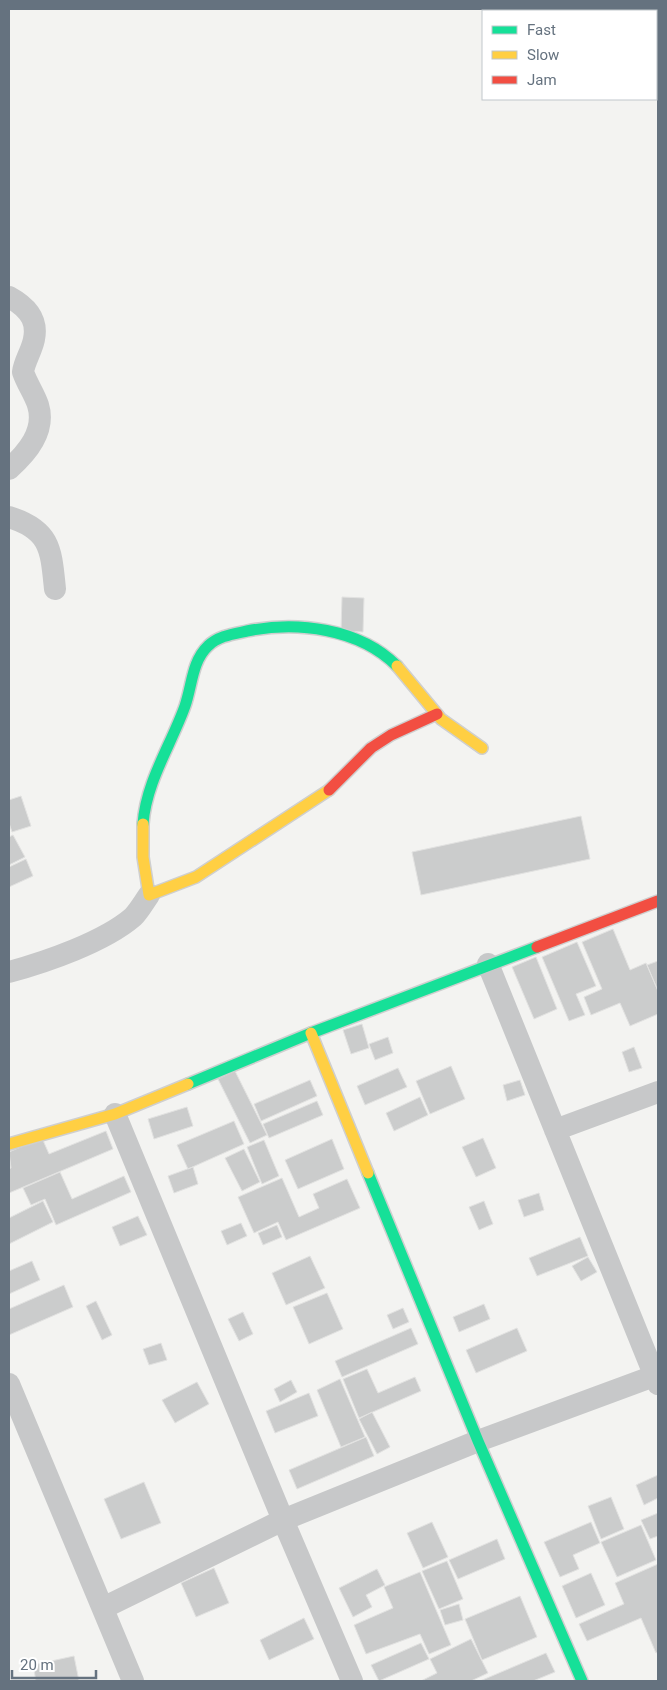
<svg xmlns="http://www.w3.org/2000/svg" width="667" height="1690" viewBox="0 0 667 1690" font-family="Roboto,sans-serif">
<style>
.building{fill:#cbcccc;stroke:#e2e2e1}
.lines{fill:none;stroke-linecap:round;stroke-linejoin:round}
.fast-casing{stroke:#cfcfcf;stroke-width:14}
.slow-casing{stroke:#cfcfcf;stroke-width:14}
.jam-casing{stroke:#cfcfcf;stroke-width:14}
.street{stroke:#c7c8c9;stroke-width:22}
.fast{stroke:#16e098;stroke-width:11}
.slow{stroke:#ffcf43;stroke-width:11}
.jam{stroke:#f24e42;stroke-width:11}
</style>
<rect width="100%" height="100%" fill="#f3f3f1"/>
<!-- building -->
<path class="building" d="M 342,597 L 364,598 L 363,632 L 341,631 Z
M 21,796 L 31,826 L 12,832 L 9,823 L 9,800 Z
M 581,816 L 590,859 L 421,895 L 412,852 Z
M 13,835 L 25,857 L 9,865 L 9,837 Z
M 26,859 L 33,876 L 9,887 L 9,867 Z
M 613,929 L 630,970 L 646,963 L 658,991 L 658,1014 L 630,1026 L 620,1003 L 591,1015 L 584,997 L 602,989 L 582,942 Z
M 577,942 L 596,986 L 576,994 L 585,1015 L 569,1021 L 542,957 Z
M 536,957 L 557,1009 L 534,1019 L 512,967 Z
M 658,961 L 658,991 L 647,965 Z
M 362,1024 L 369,1048 L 351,1054 L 343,1030 Z
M 388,1037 L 393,1053 L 375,1060 L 369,1044 Z
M 634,1047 L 642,1068 L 629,1072 L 622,1052 Z
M 451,1066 L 465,1099 L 430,1114 L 416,1081 Z
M 398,1068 L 407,1087 L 365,1105 L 357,1086 Z
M 235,1071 L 267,1135 L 250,1143 L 218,1079 Z
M 310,1080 L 317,1096 L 261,1121 L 254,1104 Z
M 520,1080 L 525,1095 L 507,1101 L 503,1085 Z
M 420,1097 L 428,1115 L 394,1131 L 386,1113 Z
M 317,1101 L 323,1115 L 269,1138 L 263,1124 Z
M 187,1107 L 193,1126 L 154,1139 L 148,1119 Z
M 234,1121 L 244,1144 L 188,1169 L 177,1145 Z
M 106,1131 L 113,1149 L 9,1193 L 9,1169 L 11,1168 L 9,1152 L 42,1138 L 49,1154 Z
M 483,1138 L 496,1168 L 476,1177 L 462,1147 Z
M 332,1139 L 344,1169 L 298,1189 L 285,1160 Z
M 264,1140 L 279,1176 L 262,1184 L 247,1147 Z
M 244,1149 L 260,1182 L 242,1191 L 225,1158 Z
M 193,1167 L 198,1184 L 174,1193 L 168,1176 Z
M 60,1172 L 72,1199 L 124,1176 L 131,1192 L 56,1225 L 45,1199 L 31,1205 L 23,1188 Z
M 282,1178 L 299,1217 L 319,1208 L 313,1194 L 347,1179 L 360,1208 L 286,1240 L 278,1222 L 254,1233 L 238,1197 Z
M 539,1193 L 544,1210 L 524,1217 L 518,1200 Z
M 43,1201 L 53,1222 L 9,1244 L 9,1218 Z
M 484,1201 L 493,1224 L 479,1230 L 469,1207 Z
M 138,1216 L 147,1235 L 120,1246 L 112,1227 Z
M 241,1223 L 247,1236 L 227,1245 L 221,1231 Z
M 277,1225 L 282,1237 L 263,1245 L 258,1233 Z
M 580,1237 L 588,1256 L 537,1276 L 529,1258 Z
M 310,1256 L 325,1288 L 286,1305 L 272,1273 Z
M 588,1257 L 597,1272 L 581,1281 L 572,1266 Z
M 32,1261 L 40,1280 L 9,1294 L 9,1271 Z
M 64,1285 L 73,1307 L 9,1335 L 9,1309 Z
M 327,1293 L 343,1329 L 309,1344 L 293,1307 Z
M 96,1301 L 112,1335 L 102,1340 L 86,1306 Z
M 484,1304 L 490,1319 L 459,1332 L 453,1317 Z
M 403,1308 L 409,1322 L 393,1329 L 387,1315 Z
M 243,1312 L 253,1334 L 239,1341 L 228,1319 Z
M 411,1328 L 418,1344 L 342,1377 L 335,1361 Z
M 517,1328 L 527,1351 L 476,1373 L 466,1350 Z
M 161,1343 L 167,1360 L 149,1365 L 143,1349 Z
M 367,1369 L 378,1393 L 415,1377 L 421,1391 L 359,1418 L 343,1379 Z
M 340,1379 L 365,1437 L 341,1447 L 317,1390 Z
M 291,1380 L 297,1392 L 280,1402 L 274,1389 Z
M 197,1382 L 209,1404 L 175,1423 L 162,1400 Z
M 309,1393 L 318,1416 L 275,1433 L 266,1411 Z
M 372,1412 L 390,1447 L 377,1454 L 359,1419 Z
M 366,1437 L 374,1456 L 297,1489 L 289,1470 Z
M 658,1475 L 658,1498 L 644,1505 L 636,1485 Z
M 144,1482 L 161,1523 L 121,1539 L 104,1499 Z
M 611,1497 L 624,1529 L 601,1539 L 588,1506 Z
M 658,1513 L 658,1536 L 650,1539 L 641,1520 Z
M 432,1522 L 448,1557 L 423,1568 L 407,1533 Z
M 591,1522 L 600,1543 L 573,1555 L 579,1569 L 560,1577 L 544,1542 Z
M 641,1525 L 656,1560 L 617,1577 L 601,1542 Z
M 497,1539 L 505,1559 L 458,1579 L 449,1560 Z
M 447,1561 L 463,1599 L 439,1609 L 422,1571 Z
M 658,1564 L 658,1652 L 656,1653 L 641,1618 L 587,1641 L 579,1624 L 624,1604 L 615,1583 Z
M 214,1568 L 229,1603 L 196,1617 L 181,1583 Z
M 377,1569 L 385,1585 L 366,1595 L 372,1607 L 353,1617 L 339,1588 Z
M 420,1572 L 451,1645 L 429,1654 L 420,1634 L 366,1654 L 354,1625 L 393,1608 L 384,1587 Z
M 591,1573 L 605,1605 L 576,1618 L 562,1586 Z
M 520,1596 L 537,1637 L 482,1660 L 465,1619 Z
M 459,1604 L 463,1620 L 445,1625 L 440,1610 Z
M 304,1618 L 314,1639 L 269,1660 L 260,1640 Z
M 471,1639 L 488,1673 L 471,1681 L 421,1681 L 437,1673 L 430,1659 Z
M 421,1643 L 429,1659 L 379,1681 L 371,1665 Z
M 546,1653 L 555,1672 L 533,1681 L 480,1681 Z
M 74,1656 L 79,1681 L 36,1681 L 33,1665 Z"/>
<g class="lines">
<!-- fast casing -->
<g class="fast-casing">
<path id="fast" d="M 143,824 C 146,782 171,745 185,706 C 192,686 192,661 208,646 C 218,636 233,634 247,631 C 297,621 359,628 397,666
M 188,1084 L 311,1033 L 537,947
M 368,1173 L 478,1441 L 582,1681"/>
</g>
<!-- slow casing -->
<g class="slow-casing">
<path id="slow" d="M 397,666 L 441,719 L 482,748
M 143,824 L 143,857 L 149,895 L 196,877 L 329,790
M 311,1033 L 368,1173
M 9,1144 L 115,1114 L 188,1084"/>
</g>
<!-- jam casing -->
<g class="jam-casing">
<path id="jam" d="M 329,790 L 371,748 L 391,735 L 437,714
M 537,947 L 658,901"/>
</g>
<!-- street -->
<path class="street" d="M 9,297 C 31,309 41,324 31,349 C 28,357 24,364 23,372 C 27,384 34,393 38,405 C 46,431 27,453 9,469
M 9,517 C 51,530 51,550 55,589
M 488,964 L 658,1384
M 9,972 C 46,962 104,942 133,917 C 139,911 144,902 149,895
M 115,1114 L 283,1520 L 352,1681
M 555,1130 L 658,1092
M 9,1384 L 133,1681
M 103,1608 L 283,1520 L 478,1441 L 654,1376"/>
<!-- fast -->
<use href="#fast" class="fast"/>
<!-- slow -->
<use href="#slow" class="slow"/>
<!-- jam -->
<use href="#jam" class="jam"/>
</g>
<!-- border -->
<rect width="667" height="1690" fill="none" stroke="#65727f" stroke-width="20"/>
<!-- legend -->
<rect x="482" y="10" width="175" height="90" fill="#ffffff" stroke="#c1c7cc"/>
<rect x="492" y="26" width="25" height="8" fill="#16e098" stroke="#c1c7cc"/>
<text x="527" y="35" font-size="15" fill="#65727f">Fast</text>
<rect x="492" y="51" width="25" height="8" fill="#ffcf43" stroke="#c1c7cc"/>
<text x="527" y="60" font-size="15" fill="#65727f">Slow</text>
<rect x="492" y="76" width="25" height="8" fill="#f24e42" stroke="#c1c7cc"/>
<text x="527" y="85" font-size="15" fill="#65727f">Jam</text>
<!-- scale -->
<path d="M12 1670v8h84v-8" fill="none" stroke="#65727f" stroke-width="2.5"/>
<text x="20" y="1670" font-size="15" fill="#65727f" stroke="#ffffff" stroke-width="4" paint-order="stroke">20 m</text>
</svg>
